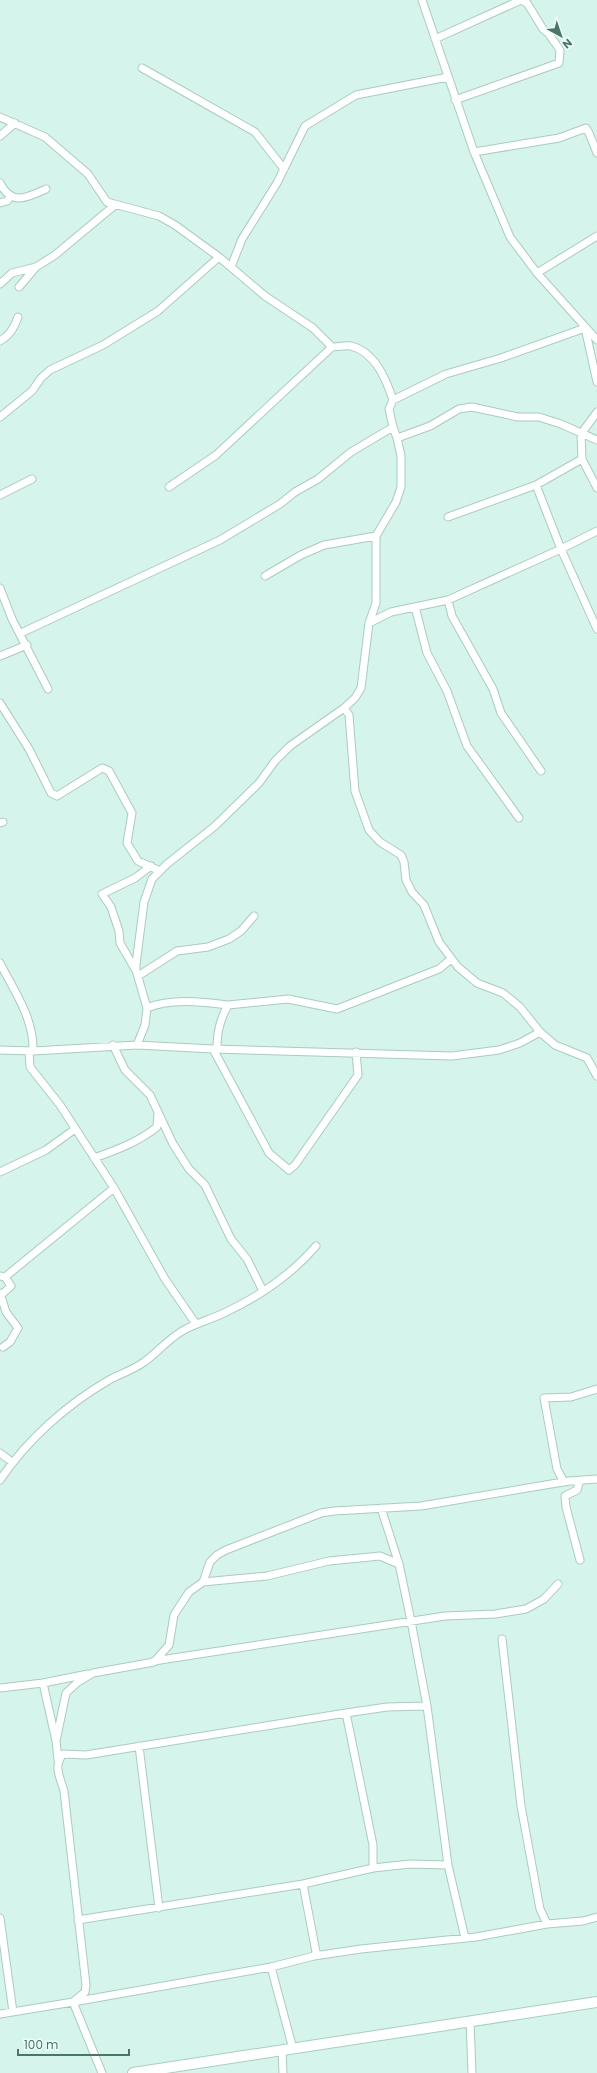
<svg xmlns="http://www.w3.org/2000/svg" width="597" height="2073" viewBox="0 0 597 2073" font-family="Poppins,sans-serif">
<style>
.residential{fill:#d4f4ec}
.lines{fill:none;stroke-linecap:round;stroke-linejoin:round}
.street-casing{stroke:#a9ccc0;stroke-width:9}
.secondary-casing{stroke:#a7cfc1;stroke-width:12}
.street{stroke:#fff;stroke-width:7}
.secondary{stroke:#fff;stroke-width:10}
</style>
<rect width="100%" height="100%" fill="#e6fcf8"/>
<!-- residential -->
<path class="residential" d="M 0,0 L 597,0 L 597,2073 L 0,2073 Z"/>
<g class="lines">
<!-- street casing -->
<g class="street-casing">
<path id="street" d="M 422,0 L 474,152 L 510,237 L 537,273 L 597,340
M 435,39 L 521,0
M 142,68 L 255,132 L 284,169
M 455,100 L 559,63 L 560,50 L 548,33 L 543,29 L 527,3 L 521,0
M 0,117 L 45,137 L 88,174 L 107,202 L 159,216 L 175,225 L 219,257 L 265,296 L 313,328 L 332,347 C 338,347 345,345 351,346 C 375,352 386,379 393,400 L 389,409 L 393,427
M 0,136 L 15,123
M 474,152 L 559,138 L 586,128 L 589,133 L 597,153
M 0,183 C 11,206 27,198 46,189
M 0,203 L 7,201 L 11,196
M 231,267 L 242,239 L 277,183 L 305,126 L 356,95 L 448,77
M 537,273 L 597,236
M 0,284 L 12,273 L 36,267 L 55,255 L 115,205
M 19,287 L 36,267
M 0,341 C 10,335 14,328 18,317
M 393,400 L 446,374 L 501,358 L 585,328 L 597,382
M 597,412 L 581,434 L 582,459 L 597,488
M 0,417 L 32,391 L 41,378 L 50,370 L 103,345 L 158,311 L 219,257
M 397,438 L 401,456 L 401,487 L 396,502 L 376,536 L 376,603 L 369,623 L 361,688 L 355,698 L 344,708 L 349,715 L 355,791 L 369,830 L 380,842 L 401,855 L 404,862 L 406,880 L 412,892 L 424,905 L 439,942 L 458,967 L 477,983 L 503,993 L 520,1007 L 540,1032 L 555,1045 L 587,1058 L 597,1076
M 536,485 L 561,549 L 597,629
M 169,487 L 216,455 L 332,347
M 0,495 L 32,479
M 448,517 L 536,485 L 582,459
M 265,576 L 301,555 L 324,545 L 376,536
M 0,588 L 12,619 L 48,689
M 448,600 L 452,616 L 493,689 L 501,713 L 541,771
M 415,607 L 427,653 L 447,691 L 467,746 L 519,818
M 369,623 L 391,612 L 448,600 L 561,549 L 597,531
M 21,633 L 220,540 L 280,504 L 295,492 L 318,479 L 351,452 L 393,427 L 397,438 L 400,437 L 430,426 L 459,409 L 472,407 L 518,417 L 539,417 L 561,424 L 597,440
M 0,656 L 27,645
M 0,703 L 29,749 L 51,793 L 57,796 L 102,768 L 109,771 L 132,813 L 127,843 L 138,861 L 160,871
M 0,823 L 3,822
M 0,963 C 14,991 34,1018 33,1051
M 135,969 L 120,943 L 119,931 L 111,907 L 102,894 L 135,878 L 151,866
M 138,976 L 177,951 L 208,947 L 229,939 L 241,931 L 254,916
M 147,1008 C 171,998 202,1002 228,1005
M 113,1045 L 125,1070 L 150,1095 L 173,1144 L 189,1169 L 205,1185 L 231,1239 L 247,1259 L 263,1291
M 137,1045 L 145,1025 L 147,1008 L 136,970 L 136,964 L 144,902 L 152,879 L 167,864 L 215,826 L 259,783 L 275,761 L 290,746 L 344,708
M 213,1049 L 269,1153 L 289,1170 L 295,1165 L 358,1075 L 356,1052
M 217,1049 C 217,1032 220,1020 228,1005 L 288,999 L 337,1009 L 439,969 L 451,959
M 0,1050 L 33,1051 L 137,1045 L 213,1049 L 452,1056 L 499,1050 L 520,1043 L 540,1032
M 29,1051 L 30,1067 L 60,1105 L 114,1188 L 165,1279 L 196,1324
M 94,1158 C 117,1150 138,1142 157,1127 L 158,1113
M 0,1172 L 46,1150 L 75,1129
M 0,1276 L 5,1277 L 114,1188
M 0,1293 L 6,1312 L 18,1328 L 10,1342 L 3,1347
M 0,1296 L 11,1286 L 5,1277
M 0,1453 L 12,1462
M 0,1480 C 27,1440 66,1405 109,1380 C 120,1374 133,1370 144,1362 C 157,1353 169,1338 184,1330 C 197,1323 212,1319 226,1312 C 260,1296 291,1275 316,1246
M 564,1482 L 557,1469 L 544,1398 L 571,1397 L 597,1389
M 381,1508 L 399,1564 L 411,1621 L 427,1706 L 448,1865 L 465,1938
M 580,1560 L 566,1507 L 565,1496 L 577,1490 L 580,1480
M 203,1582 L 267,1576 L 329,1561 L 380,1556 L 399,1564
M 502,1639 L 521,1806 L 540,1909 L 547,1924
M 154,1661 L 445,1616 L 495,1614 L 526,1609 L 544,1599 L 558,1584
M 43,1683 L 88,1674
M 0,1688 L 43,1683 L 56,1741 L 58,1760
M 56,1741 L 66,1693 L 78,1682 L 93,1673 L 154,1662 L 169,1645 L 174,1615 L 189,1592 L 203,1582 L 210,1562 L 217,1555 L 226,1550 L 321,1513 L 334,1511 L 421,1506 L 569,1481 L 597,1479
M 139,1746 L 159,1908
M 373,1868 L 410,1864 L 448,1865
M 0,1918 L 13,2012
M 78,1920 L 303,1884 L 373,1868 L 373,1845 L 346,1713 L 387,1707 L 427,1706
M 314,1956 L 361,1949 L 476,1937 L 547,1924 L 583,1921 L 597,1917
M 271,1967 L 293,2049
M 0,2014 L 73,2002 L 85,1992 L 86,1985 L 64,1791 C 60,1777 53,1766 63,1754 L 86,1755 L 346,1713
M 470,2021 L 472,2073
M 282,2050 L 283,2073
M 102,2073 L 73,2002 L 271,1967 L 314,1956 L 316,1952 L 303,1884"/>
</g>
<!-- secondary casing -->
<g class="secondary-casing">
<path id="secondary" d="M 133,2073 L 597,2002"/>
</g>
<!-- street -->
<use href="#street" class="street"/>
<!-- secondary -->
<use href="#secondary" class="secondary"/>
</g>
<!-- north arrow -->
<g transform="translate(561 36) rotate(140)" stroke="#ecfffc" stroke-width="3" paint-order="stroke">
<path d="M0-3L7 15L0 10L-7 15Z" fill="#4a7663"/>
<text y="-6" font-size="11" font-weight="bold" text-anchor="middle" fill="#4a7663">N</text>
</g>
<!-- scale -->
<path d="M18 2049v6h111v-6" fill="none" stroke="#4a7663" stroke-width="2"/>
<text x="24" y="2049" font-size="12" fill="#4a7663" stroke="#ecfffc" stroke-width="3" paint-order="stroke">100 m</text>
</svg>
